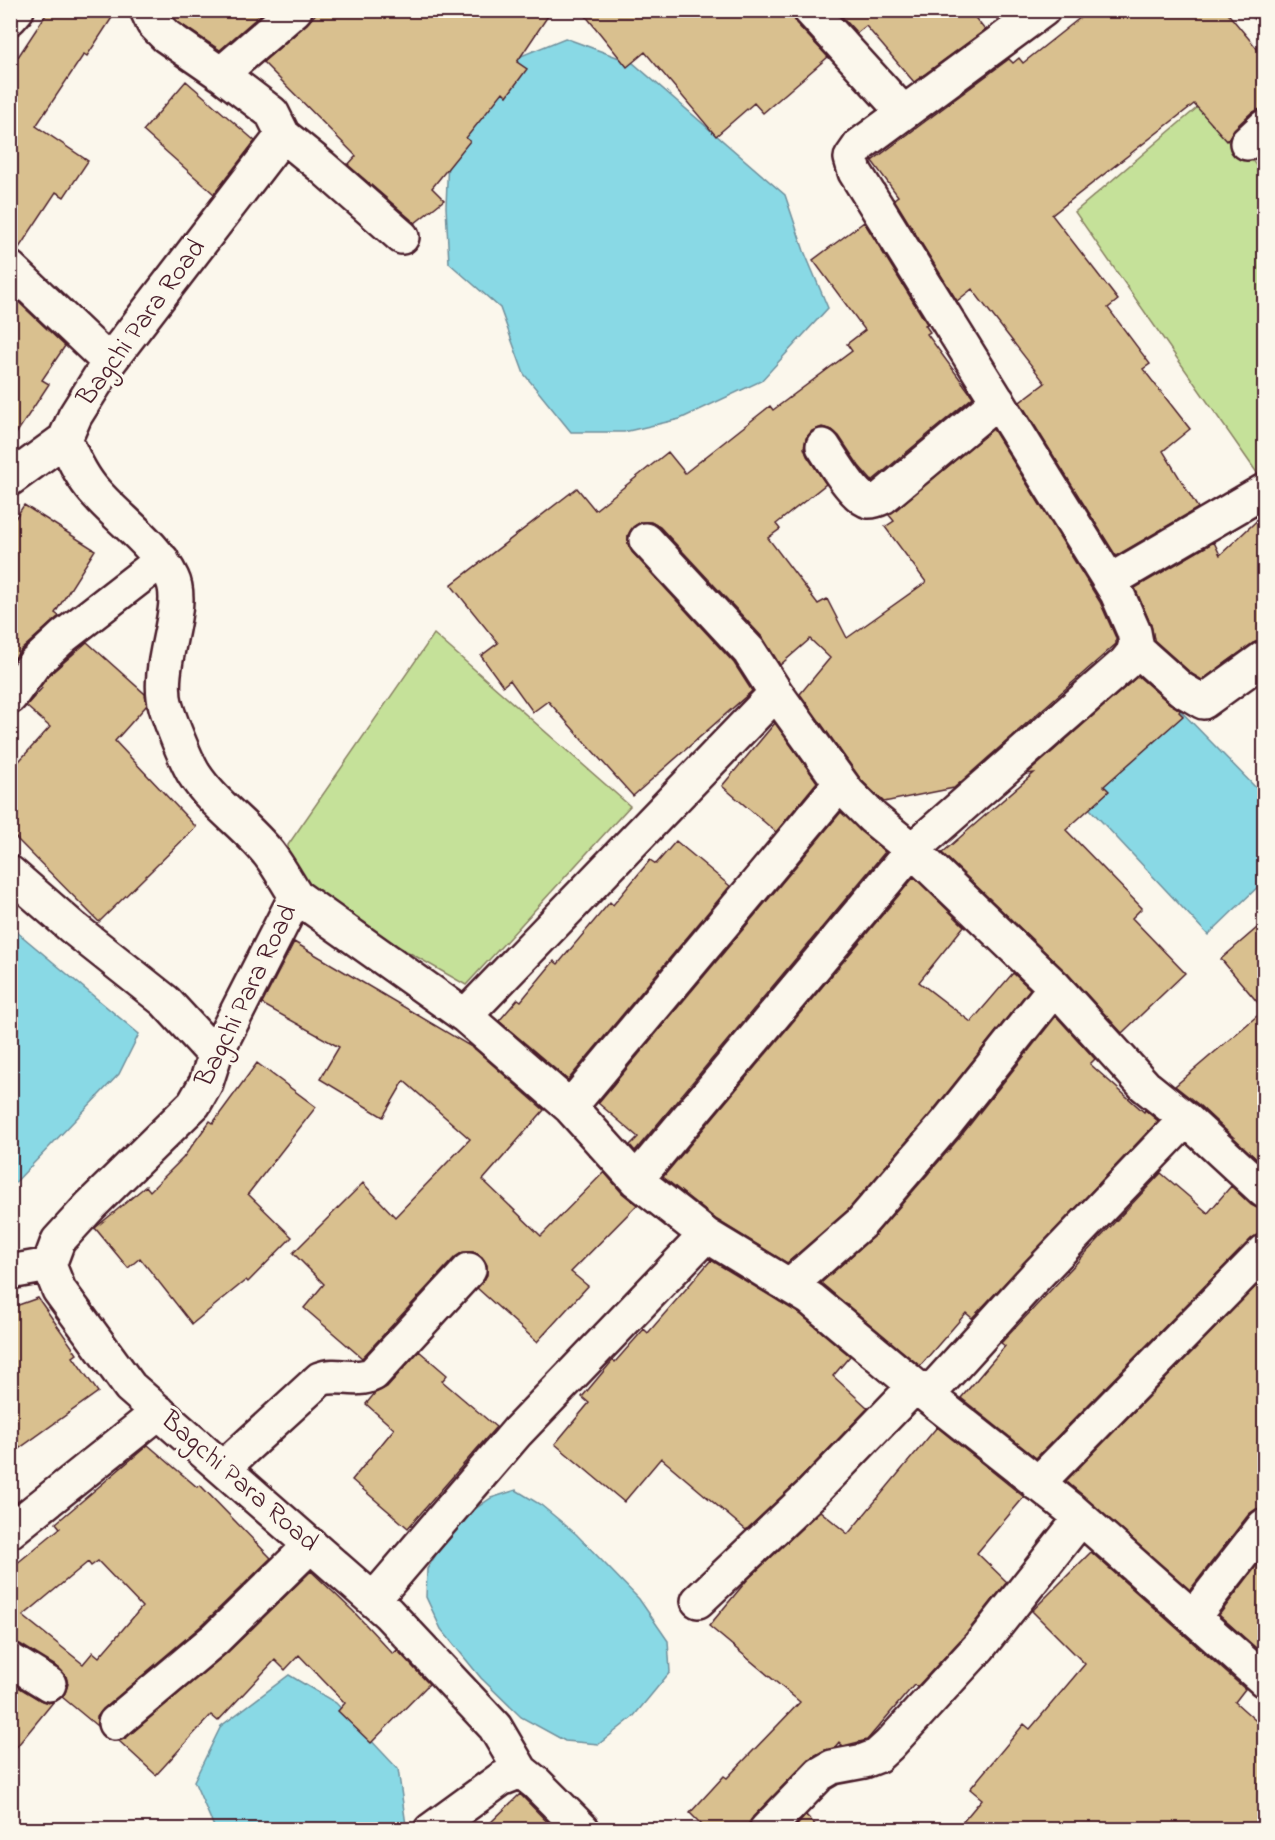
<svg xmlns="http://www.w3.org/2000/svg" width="1275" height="1840" viewBox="0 0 1275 1840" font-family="'Indie Flower',sans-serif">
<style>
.green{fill:#c5e199;stroke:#888062;stroke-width:1.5}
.water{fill:#89d9e5;stroke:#708f9b;stroke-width:1.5}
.building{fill:#d9c08f;stroke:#4a1f2b;stroke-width:1.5;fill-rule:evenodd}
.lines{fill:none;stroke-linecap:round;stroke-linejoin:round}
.minor-casing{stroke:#4a1f2b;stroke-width:38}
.path{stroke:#4a1f2b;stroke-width:4;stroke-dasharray:4.5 4.5;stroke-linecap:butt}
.minor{stroke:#fbf7ec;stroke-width:33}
.labels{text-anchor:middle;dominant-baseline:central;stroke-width:6;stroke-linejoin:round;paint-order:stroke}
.street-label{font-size:27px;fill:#4a1f2b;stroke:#fbf7ec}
</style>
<rect width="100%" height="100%" fill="#fbf7ec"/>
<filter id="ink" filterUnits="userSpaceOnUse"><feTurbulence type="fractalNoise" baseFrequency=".0167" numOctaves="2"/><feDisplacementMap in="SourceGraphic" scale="12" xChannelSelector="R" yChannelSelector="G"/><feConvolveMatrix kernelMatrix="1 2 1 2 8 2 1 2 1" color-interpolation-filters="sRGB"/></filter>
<g filter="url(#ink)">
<!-- green -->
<path class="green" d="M 1198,107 L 1246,153 L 1264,175 L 1264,478 L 1262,480 L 1075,212 Z
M 434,634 L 630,806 L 466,985 L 289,884 L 288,845 Z"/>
<!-- water -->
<path class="water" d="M 565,38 L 633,63 L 785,195 L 804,251 L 828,308 L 761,381 L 680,419 L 624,432 L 571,432 L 524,374 L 500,308 L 449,263 L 446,207 L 448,157 L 521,56 Z
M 1170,700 L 1264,796 L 1264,881 L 1208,935 L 1074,792 Z
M 11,927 L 139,1034 L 119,1074 L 11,1187 Z
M 516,1490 L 541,1505 L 576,1534 L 639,1599 L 668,1641 L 670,1672 L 633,1717 L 599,1744 L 565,1741 L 521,1717 L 481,1678 L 441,1629 L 426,1597 L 427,1569 L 456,1522 L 491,1498 Z
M 289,1675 L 336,1703 L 398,1769 L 406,1825 L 399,1830 L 215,1829 L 194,1781 L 221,1726 Z"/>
<!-- building -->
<path class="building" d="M 49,10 L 117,10 L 87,56 L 84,54 L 36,126 L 88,161 L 64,197 L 56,192 L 17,251 L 10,250 L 10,69 Z
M 168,10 L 266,10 L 220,50 L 178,22 Z
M 319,10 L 552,10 L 517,62 L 527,69 L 507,96 L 503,92 L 466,138 L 470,141 L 432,188 L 444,200 L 415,223 L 348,165 L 356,156 L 263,62 L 307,24 Z
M 581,10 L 792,10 L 796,23 L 828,57 L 763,113 L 754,103 L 716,136 L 645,52 L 627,67 Z
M 836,10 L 969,10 L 985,30 L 914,82 L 866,26 L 857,33 Z
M 1090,10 L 1225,10 L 1264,57 L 1264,108 L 1251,113 L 1234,129 L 1227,141 L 1194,104 L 1052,215 L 1118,300 L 1108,308 L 1150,364 L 1143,369 L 1190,429 L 1163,451 L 1198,508 L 1116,556 L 1020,402 L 1045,383 L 972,289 L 957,301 L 894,199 L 898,196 L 872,161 L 1009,59 L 1013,63 L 1019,58 L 1023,63 Z
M 186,81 L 255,141 L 214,194 L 143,131 Z
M 864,222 L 927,324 L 925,325 L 930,332 L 927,334 L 973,397 L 872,481 L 859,466 L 839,436 L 832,430 L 822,427 L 812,431 L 806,438 L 804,448 L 807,456 L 826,484 L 776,524 L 780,529 L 768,538 L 818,604 L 827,599 L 847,638 L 926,582 L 885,527 L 894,521 L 889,515 L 993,429 L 1100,602 L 1116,638 L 1116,644 L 954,788 L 884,802 L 862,781 L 800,694 L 830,658 L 810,639 L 780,665 L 763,638 L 660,527 L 651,522 L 641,522 L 633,527 L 628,535 L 628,544 L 632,552 L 734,663 L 752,691 L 633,796 L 548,701 L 533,712 L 510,680 L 503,686 L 481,656 L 498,643 L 451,585 L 577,488 L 595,510 L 668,452 L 685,473 L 770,406 L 773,410 L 852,351 L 847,344 L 865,330 L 813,260 Z
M 10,294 L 65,346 L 42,380 L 49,384 L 10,443 Z
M 24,505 L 95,550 L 55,613 L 59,616 L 21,650 L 10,664 L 10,526 Z
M 1264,514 L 1264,640 L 1253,643 L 1202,680 L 1192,674 L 1154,640 L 1151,625 L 1135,588 L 1214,542 L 1220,555 Z
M 87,642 L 145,694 L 147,705 L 115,741 L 196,827 L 99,922 L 10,832 L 10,771 L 50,727 L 26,706 L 42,688 L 40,687 L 48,676 Z
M 1138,676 L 1169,703 L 1180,710 L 1179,712 L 1183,716 L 1104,786 L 1109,791 L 1066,830 L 1142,908 L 1132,918 L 1185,973 L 1122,1033 L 1068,974 L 942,853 L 1034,773 L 1027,774 Z
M 775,723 L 817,782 L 776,832 L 722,786 Z
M 841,812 L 885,852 L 635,1151 L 630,1145 L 638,1137 L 598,1103 Z
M 676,841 L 730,886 L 568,1080 L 499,1021 L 518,999 L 521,1001 L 554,961 L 558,964 L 610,902 L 613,905 L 650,860 L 656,864 Z
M 914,877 L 964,926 L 919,982 L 971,1022 L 1013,973 L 1030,989 L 931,1113 L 848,1210 L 787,1263 L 717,1220 L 663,1177 Z
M 1264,922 L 1264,1166 L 1199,1105 L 1175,1086 L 1264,1010 L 1221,959 Z
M 294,942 L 475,1049 L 544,1110 L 483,1180 L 541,1236 L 604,1172 L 622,1193 L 637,1205 L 571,1272 L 588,1286 L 537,1342 L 477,1288 L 487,1275 L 487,1265 L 482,1257 L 473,1252 L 463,1252 L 455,1257 L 362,1358 L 304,1308 L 324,1284 L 293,1253 L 363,1183 L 395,1217 L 470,1139 L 404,1081 L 383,1117 L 320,1079 L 339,1047 L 262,1004 Z
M 1056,1016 L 1095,1059 L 1090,1064 L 1144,1112 L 1145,1110 L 1158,1121 L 972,1318 L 966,1313 L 920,1366 L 821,1283 L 875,1235 L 960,1137 Z
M 257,1063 L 316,1107 L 248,1194 L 292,1237 L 248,1282 L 246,1280 L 192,1324 L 140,1258 L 128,1268 L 95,1228 L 146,1186 L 150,1191 L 183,1158 L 210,1121 L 213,1123 Z
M 1161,1173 L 1208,1213 L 1231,1186 L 1251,1205 L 1259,1209 L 1264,1209 L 1264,1234 L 1258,1234 L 1251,1239 L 1036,1458 L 961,1398 L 1005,1346 L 1001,1343 Z
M 711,1260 L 800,1314 L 850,1356 L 833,1376 L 868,1408 L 797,1482 L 746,1530 L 661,1458 L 624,1502 L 555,1444 L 589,1403 L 582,1397 L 613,1360 L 615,1362 L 644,1329 L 648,1333 Z
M 1264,1278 L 1264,1508 L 1256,1509 L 1249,1514 L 1190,1590 L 1066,1481 Z
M 38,1298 L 77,1354 L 73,1357 L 98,1392 L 10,1455 L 10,1308 Z
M 419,1351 L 447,1375 L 442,1381 L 496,1427 L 408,1528 L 352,1480 L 394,1429 L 366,1404 L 375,1393 L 387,1387 Z
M 937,1427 L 1024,1497 L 977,1553 L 1007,1582 L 965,1635 L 917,1687 L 914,1685 L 867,1740 L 843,1746 L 839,1742 L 834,1748 L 823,1751 L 810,1758 L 753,1817 L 748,1830 L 707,1830 L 690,1813 L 724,1776 L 727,1778 L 800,1702 L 709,1626 L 748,1579 L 820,1511 L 848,1534 Z
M 148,1445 L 197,1487 L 200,1485 L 271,1558 L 202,1625 L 103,1709 L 97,1717 L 97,1726 L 62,1697 L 65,1693 L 68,1684 L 66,1676 L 59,1668 L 20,1644 L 10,1641 L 10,1569 L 60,1528 L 56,1523 ZM 98,1561 L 142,1607 L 99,1657 L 93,1652 L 83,1664 L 23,1616 L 88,1562 L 91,1566 Z
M 1091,1552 L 1245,1689 L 1235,1702 L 1264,1728 L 1264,1830 L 956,1830 L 982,1799 L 970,1789 L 1024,1724 L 1030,1729 L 1085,1664 L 1032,1611 Z
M 1264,1556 L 1264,1655 L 1219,1615 Z
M 311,1571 L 353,1611 L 393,1654 L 397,1650 L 429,1684 L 371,1743 L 338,1711 L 345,1703 L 299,1655 L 285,1670 L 275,1660 L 218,1721 L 211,1715 L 156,1775 L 119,1741 L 127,1737 L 227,1653 Z
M 10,1682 L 40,1700 L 48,1703 L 54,1701 L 10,1755 Z
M 520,1794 L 555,1830 L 483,1830 Z
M 806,1815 L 820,1830 L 793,1830 Z"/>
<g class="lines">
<!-- minor casing -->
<g class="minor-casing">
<path id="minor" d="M 147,10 L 153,23 L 166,36 L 221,74 L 272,113 L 283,135 L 109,362 L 75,416 L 65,439 C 72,456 79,472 91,487 C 116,518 154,541 172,578 C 187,608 154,666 166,707 C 171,723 186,761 194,774 C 214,805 246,825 269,854 C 279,867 287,882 296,896 L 215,1055 L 206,1083 L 194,1104 L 91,1205 L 58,1241 L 49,1265 L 59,1290 L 130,1387 L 388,1613 L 495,1727 L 521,1771
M 810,10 L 903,112
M 10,18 L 17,10
M 221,74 L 295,10
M 283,135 L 321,166 L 402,237
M 1247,143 L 1264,127
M 10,268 L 109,362
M 823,446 C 832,459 854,498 869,501 C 875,501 879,499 883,497 L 998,401
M 10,479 L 65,439
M 646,540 L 749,651 L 776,693
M 1110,581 L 1264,491
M 1135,648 L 1181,689 L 1203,702 L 1264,658
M 10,697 L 34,664 L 64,636 L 162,560
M 10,873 L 72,927 L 165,1001 L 215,1055
M 296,896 L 465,1016 L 570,1107 L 636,1180 L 706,1235 L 811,1299 L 915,1386 L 1072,1510 L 1264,1680
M 465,1016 L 776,693 L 848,793 L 873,818 L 912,850 L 1055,987 L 1145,1086 L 1186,1119 L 1264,1191
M 570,1107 L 840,784
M 636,1180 L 912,850 L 1125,663 L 1133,653 L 1136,643 L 1134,632 L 1117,593 L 855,172 L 851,158 L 860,145 L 1043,10
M 10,1272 L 49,1265
M 789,1286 L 861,1223 L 945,1125 L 1055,987
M 928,1395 L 1035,1277 L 1186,1119
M 223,1468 L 320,1379 C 338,1372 355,1383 373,1374 L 469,1270
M 1037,1484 L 1264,1252
M 10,1531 L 159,1412
M 374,1599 L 517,1432 L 706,1235
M 698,1601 L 810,1495 L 915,1386
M 1193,1617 L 1264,1526
M 10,1660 L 49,1684
M 115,1723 L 215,1639 L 311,1545
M 431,1830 L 501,1779 L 521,1771 L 536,1783 L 583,1830
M 766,1830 L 820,1774 L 832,1767 L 864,1761 L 877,1756 L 889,1745 L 979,1647 L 1081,1518"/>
</g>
<!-- path -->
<path class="path" d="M 1247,10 L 1264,27"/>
<!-- minor -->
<use href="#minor" class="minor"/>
</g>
</g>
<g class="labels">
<!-- street labels -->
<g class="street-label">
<text transform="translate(142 323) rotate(-54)">Bagchi Para Road</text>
<text transform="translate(247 996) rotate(-64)">Bagchi Para Road</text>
<text transform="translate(239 1482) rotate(41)">Bagchi Para Road</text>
</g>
</g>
<!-- margin -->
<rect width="1275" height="1840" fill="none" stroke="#fbf7ec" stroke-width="36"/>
<rect x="18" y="18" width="1239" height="1804" fill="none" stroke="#4a1f2b" stroke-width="2" filter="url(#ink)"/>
</svg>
